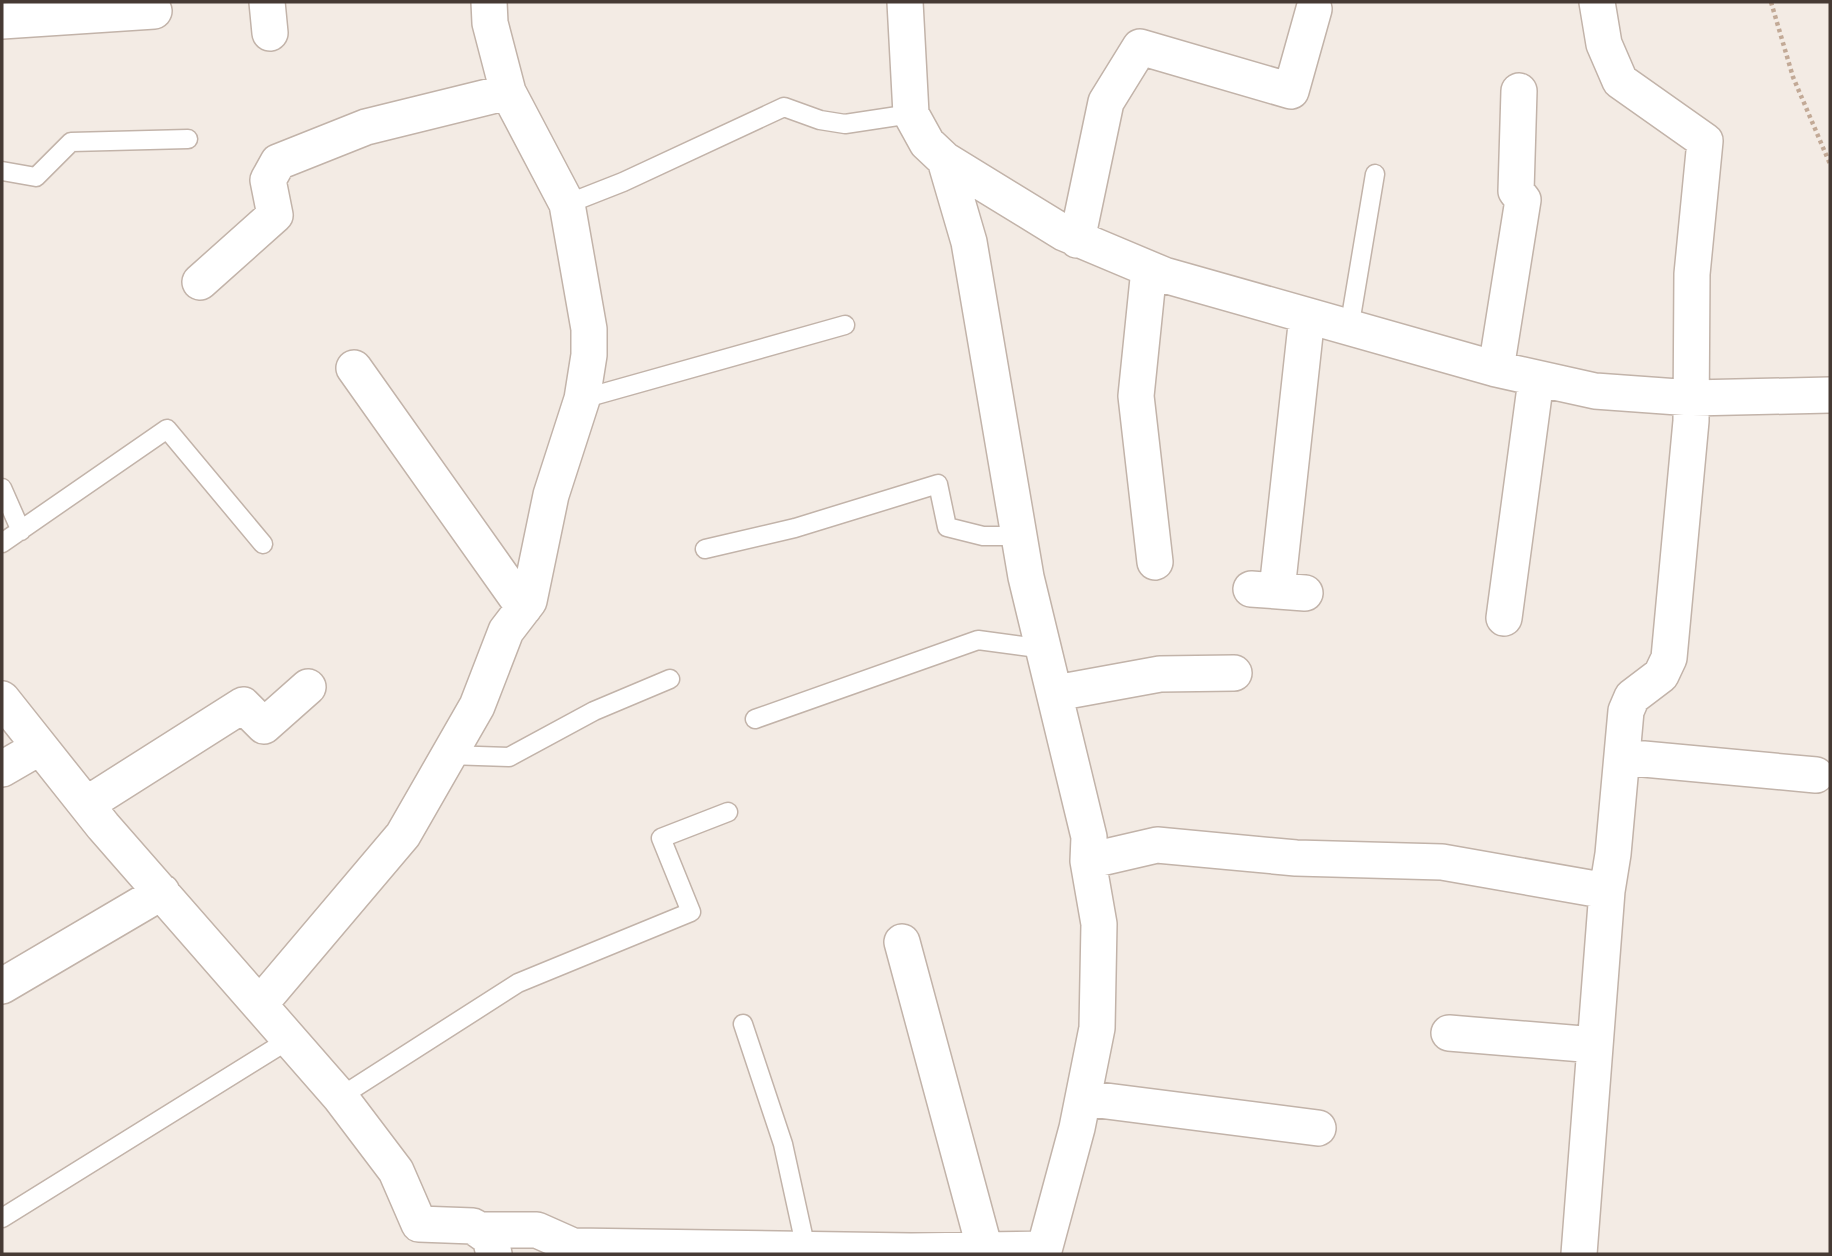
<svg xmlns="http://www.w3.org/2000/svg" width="1832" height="1256" viewBox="0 0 1832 1256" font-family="Quicksand,sans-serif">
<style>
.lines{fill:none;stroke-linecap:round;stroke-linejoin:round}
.service-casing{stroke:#c2b3a9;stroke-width:21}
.minor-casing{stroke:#c2b3a9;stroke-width:38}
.path{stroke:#c2a996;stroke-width:4.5;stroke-dasharray:3.5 3.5;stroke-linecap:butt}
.service{stroke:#fff;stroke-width:18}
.minor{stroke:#fff;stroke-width:35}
</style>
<rect width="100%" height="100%" fill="#f3ebe4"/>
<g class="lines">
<!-- service casing -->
<g class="service-casing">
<path id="service" d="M 2,171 L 36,177 L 71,142 L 188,139
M 567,204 L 623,182 L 784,107 L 820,120 L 845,124 L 911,114
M 1349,329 L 1375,174
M 582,399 L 845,325
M 2,488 L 21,531
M 2,543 L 167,429 L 263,544
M 705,549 L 795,528 L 938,484 L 947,527 L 983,536 L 1019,536
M 755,719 L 978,640 L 1045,649
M 448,755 L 509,757 L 594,711 L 670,679
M 743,1024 L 783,1144 L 806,1249
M 340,1097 L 518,983 L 691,912 L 661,838 L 728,812
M 2,1218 L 290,1039"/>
</g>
<!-- minor casing -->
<g class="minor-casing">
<path id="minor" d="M 267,2 L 270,33
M 905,2 L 911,114 L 927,143 L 945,160 L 969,242 L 1026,577 L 1089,837 L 1088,861 L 1099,924 L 1097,1028 L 1077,1128 L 1043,1254
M 2,21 L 154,11
M 945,160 L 1064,233 L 1164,275 L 1496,369 L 1595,391 L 1692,398 L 1830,395
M 1077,240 L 1106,102 L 1140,47 L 1291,91 L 1314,9
M 1149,269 L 1136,396 L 1155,562
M 200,282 L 275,215 L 268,180 L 278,162 L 366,127 L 508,92
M 354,368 L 524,608
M 1496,369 L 1523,200 L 1516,191 L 1519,91
M 1251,589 L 1305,593
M 1277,590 L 1307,316
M 1504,618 L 1536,380
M 1056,693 L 1160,674 L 1234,673
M 2,699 L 103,826 L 340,1097 L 396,1171 L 419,1224 L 473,1226 L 490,1238 L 494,1254
M 1622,757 L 1816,775
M 2,769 L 40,747
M 87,804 L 243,705 L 264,726 L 308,687
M 1088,861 L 1157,845 L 1296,858 L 1442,862 L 1607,891
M 902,942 L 985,1250
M 2,986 L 162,892
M 260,1004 L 403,835 L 477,706 L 506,631 L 529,601 L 551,495 L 582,399 L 589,355 L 589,329 L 567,204 L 508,92 L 490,23 L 489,2
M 1449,1033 L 1595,1045
M 1083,1098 L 1318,1128
M 480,1230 L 537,1230 L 573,1246 L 911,1251 L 1044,1249
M 1579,1254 L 1607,891 L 1613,854 L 1626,711 L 1632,697 L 1661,675 L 1669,658 L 1691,421 L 1692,274 L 1705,141 L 1620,81 L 1604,44 L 1597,2"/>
</g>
<!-- path -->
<path class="path" d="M 1771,2 L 1793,77 L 1830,164"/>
<!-- service -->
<use href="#service" class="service"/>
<!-- minor -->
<use href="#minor" class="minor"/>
</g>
<!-- border -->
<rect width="1832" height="1256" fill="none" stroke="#463a34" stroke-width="7"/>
</svg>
